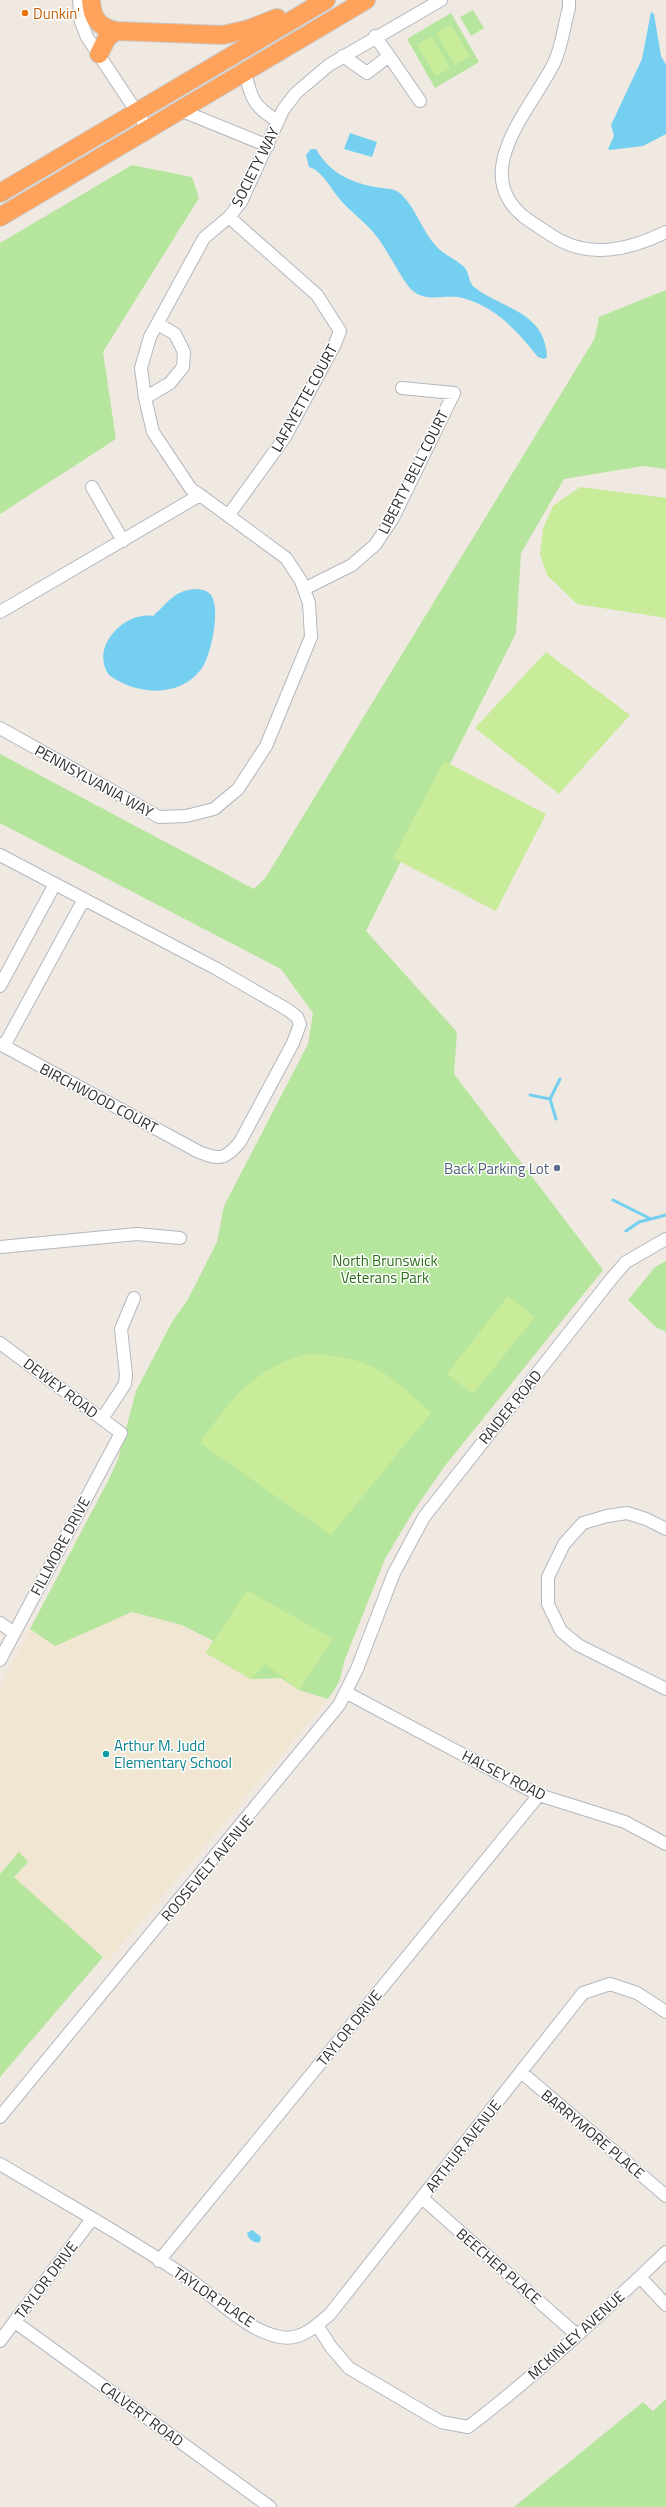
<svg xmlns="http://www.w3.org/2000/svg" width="666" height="2507" viewBox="0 0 666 2507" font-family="'Titillium Web',sans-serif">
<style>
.education{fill:#f0e6d1}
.green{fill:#b6e59e}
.pitch{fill:#c9ec9a}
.water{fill:#75cff0}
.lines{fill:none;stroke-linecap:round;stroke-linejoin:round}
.stream{stroke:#75cff0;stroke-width:3}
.minor-casing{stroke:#b4b7c1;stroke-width:14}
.highway-casing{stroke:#c9c9c9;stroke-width:20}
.minor{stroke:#fff;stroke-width:12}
.highway{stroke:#ffa35c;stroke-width:18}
.food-dot{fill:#e8710a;stroke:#fff;stroke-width:1.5}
.service-dot{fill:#5c6f8a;stroke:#fff;stroke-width:1.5}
.culture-dot{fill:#0f9aa8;stroke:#fff;stroke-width:1.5}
.labels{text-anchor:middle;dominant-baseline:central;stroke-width:3;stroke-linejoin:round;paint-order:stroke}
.food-label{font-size:15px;fill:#c56008;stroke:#fff;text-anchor:start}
.street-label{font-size:15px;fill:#2e2e2e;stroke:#fff}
.service-label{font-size:15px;fill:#4e5e75;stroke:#fff;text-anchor:end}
.park-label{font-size:15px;fill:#2c6e1b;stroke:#fff}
.culture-label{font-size:15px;fill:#0d838f;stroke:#fff;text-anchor:start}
</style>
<rect width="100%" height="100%" fill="#efe9e1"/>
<!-- education -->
<path class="education" d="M 132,1612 L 182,1625 L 213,1642 L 206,1653 L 251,1679 L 281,1678 L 299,1690 L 328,1699 L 108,1961 L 5,1869 L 0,1874 L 0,1687 L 30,1629 L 55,1646 Z"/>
<!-- green -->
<path class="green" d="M 473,10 L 484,28 L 471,36 L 460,17 Z
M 451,13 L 479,62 L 435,88 L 407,39 Z
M 132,165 L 192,177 L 199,198 L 103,352 L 116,439 L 0,514 L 0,243 Z
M 666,290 L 666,469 L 643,466 L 564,479 L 521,553 L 516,633 L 366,931 L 457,1032 L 454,1074 L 603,1270 L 444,1467 L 413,1512 L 385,1559 L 345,1659 L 339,1682 L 328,1699 L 299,1690 L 281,1678 L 251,1679 L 206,1653 L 213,1641 L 182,1625 L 132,1612 L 55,1646 L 30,1629 L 109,1479 L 118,1459 L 136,1391 L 172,1322 L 187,1301 L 217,1242 L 224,1206 L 308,1044 L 313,1013 L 281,969 L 0,823 L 0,754 L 254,889 L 266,877 L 595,338 L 599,317 Z
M 666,1261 L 666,1332 L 656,1327 L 628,1300 L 655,1267 Z
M 19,1852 L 28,1862 L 14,1877 L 103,1957 L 0,2077 L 0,1874 Z
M 666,2399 L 666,2507 L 514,2507 L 643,2402 L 653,2411 Z"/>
<!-- pitch -->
<path class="pitch" d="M 451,25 L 470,56 L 455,65 L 436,33 Z
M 432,36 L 450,68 L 436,76 L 417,45 Z
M 580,487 L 666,498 L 666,618 L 577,604 L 547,575 L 540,554 L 543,529 L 553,506 Z
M 546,652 L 630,715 L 559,794 L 475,728 Z
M 444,761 L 546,814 L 496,911 L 393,858 Z
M 508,1296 L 535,1317 L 473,1394 L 447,1374 Z
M 308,1354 C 368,1355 389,1373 431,1413 L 331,1535 L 200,1443 C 228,1402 257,1365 308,1354 Z
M 247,1590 L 333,1639 L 299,1690 L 265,1664 L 251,1679 L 206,1653 Z"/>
<!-- water -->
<path class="water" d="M 651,12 L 654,14 L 661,56 L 666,65 L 666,134 L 643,146 L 610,150 L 608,149 L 614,136 L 611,125 L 642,59 Z
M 350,133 L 377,142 L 372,157 L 344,149 Z
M 311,149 L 316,149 C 329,172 349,182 375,187 C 384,189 393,187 401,194 C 416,208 422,231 436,246 C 445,256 458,260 465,268 C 469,273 469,283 474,287 C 502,309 545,311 547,357 L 544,359 L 538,357 C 518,332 498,309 466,299 C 446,292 425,306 409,287 C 396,270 387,248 373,232 C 362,219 348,210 338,197 C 331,188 321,170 309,167 L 306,155 Z
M 197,589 C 203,590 207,590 211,595 C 221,609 211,655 202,668 C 180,699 136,695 109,675 C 89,647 125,611 153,616 C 168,603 175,589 197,589 Z
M 252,2230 L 261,2237 L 260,2242 C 254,2244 248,2239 247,2233 Z"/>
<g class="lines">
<!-- stream -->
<path class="stream" d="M 530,1095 L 550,1099
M 556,1119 L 550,1099 L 560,1079
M 613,1200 L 651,1219 L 666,1215
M 626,1231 L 639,1222 L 651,1219"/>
<!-- minor casing -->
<g class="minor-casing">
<path id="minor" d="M 79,0 L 81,22 L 87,37 L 148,129
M 569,0 L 569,8 C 564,25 562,47 554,63 C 532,108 469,171 523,216 C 532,223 542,229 551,235 C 588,260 629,250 666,232
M 375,36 L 389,56
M 343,56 L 367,73 L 389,56 L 420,101
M 245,72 C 251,99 254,107 278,121
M 180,110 L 268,146
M 145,398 L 170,383 L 183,367 L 184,352 L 175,334 L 158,324
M 92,487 L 123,541
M 200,495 L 191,489 L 153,432 L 145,398 L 141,368 L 150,337 L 204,238 L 229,217 L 241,202 L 283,110 L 296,93 L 329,65 L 441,0
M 228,516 L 285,437 L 335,344 L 340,331 L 317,295 L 229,217
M 304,589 L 352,565 L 375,545 L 393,518 L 454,393 L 402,388
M 0,612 L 200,495 L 286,558 L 301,581 L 309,603 L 311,637 L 266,746 L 238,789 L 214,809 L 186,816 L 159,817 L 0,728
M 0,855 L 217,969 L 288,1010 L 297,1017 L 300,1024 L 293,1043 L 240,1142 C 225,1160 220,1160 199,1152 L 0,1044
M 0,986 L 55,884
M 4,1046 L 84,899
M 0,1247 L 137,1234 L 180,1238
M 0,1343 L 121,1433 L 0,1660
M 102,1419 L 125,1384 L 126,1375 L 121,1329 L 134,1298
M 666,1529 L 646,1519 L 627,1513 L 607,1516 L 583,1523 L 564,1544 L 548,1577 L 548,1604 L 561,1631 L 578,1645 L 666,1689
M 0,1623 L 14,1633
M 347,1693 L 539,1795 L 625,1822 L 666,1844
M 521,2072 L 666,2196
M 0,2117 L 339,1705 L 357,1669 L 394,1573 L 424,1517 L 612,1278 L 626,1262 L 666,1239
M 0,2164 C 63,2202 128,2237 189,2279 C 217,2298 245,2330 280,2337 C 301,2341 316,2326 330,2314 L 583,1993 L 610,1984 L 637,1993 L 666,2012
M 422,2198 L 577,2335
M 159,2261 L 539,1795
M 640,2277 L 666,2305
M 15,2322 L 270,2507
M 317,2325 L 331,2347 L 349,2368 L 441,2422 L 468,2427 C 538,2374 602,2313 666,2252
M 0,2341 L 92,2219"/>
</g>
<!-- highway casing -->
<g class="highway-casing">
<path id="highway" d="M 91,0 C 92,18 98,27 116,31 L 223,35 L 249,29 L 277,18
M 99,54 L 107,38 L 116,31
M 0,193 L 326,0
M 0,217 L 366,0"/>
</g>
<!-- minor -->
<use href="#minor" class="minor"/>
<!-- highway -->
<use href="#highway" class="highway"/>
</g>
<!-- markers -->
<circle class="food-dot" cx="25" cy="13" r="4"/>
<circle class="service-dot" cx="557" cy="1168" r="4"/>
<circle class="culture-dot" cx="106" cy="1754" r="4"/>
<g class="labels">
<!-- food labels -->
<g class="food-label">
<text x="33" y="13">Dunkin'</text>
</g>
<!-- street labels -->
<g class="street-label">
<text transform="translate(255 167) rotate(-63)">SOCIETY WAY</text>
<text transform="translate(304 398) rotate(-61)">LAFAYETTE COURT</text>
<text transform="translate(413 472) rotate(-63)">LIBERTY BELL COURT</text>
<text transform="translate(94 781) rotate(29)">PENNSYLVANIA WAY</text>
<text transform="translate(99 1098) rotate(28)">BIRCHWOOD COURT</text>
<text transform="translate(61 1388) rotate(37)">DEWEY ROAD</text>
<text transform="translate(510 1407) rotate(-51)">RAIDER ROAD</text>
<text transform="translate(60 1546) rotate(-62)">FILLMORE DRIVE</text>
<text transform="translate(504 1775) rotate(27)">HALSEY ROAD</text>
<text transform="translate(207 1868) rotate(-50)">ROOSEVELT AVENUE</text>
<text transform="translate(349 2028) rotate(-51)">TAYLOR DRIVE</text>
<text transform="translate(593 2134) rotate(40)">BARRYMORE PLACE</text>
<text transform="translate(463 2146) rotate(-52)">ARTHUR AVENUE</text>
<text transform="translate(499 2266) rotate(41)">BEECHER PLACE</text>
<text transform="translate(46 2280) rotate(-53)">TAYLOR DRIVE</text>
<text transform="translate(214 2297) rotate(34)">TAYLOR PLACE</text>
<text transform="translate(576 2335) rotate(-42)">MCKINLEY AVENUE</text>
<text transform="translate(142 2414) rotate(36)">CALVERT ROAD</text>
</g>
<!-- service labels -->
<g class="service-label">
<text x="549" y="1168">Back Parking Lot</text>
</g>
<!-- park labels -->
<g class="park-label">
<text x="385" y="1260">North Brunswick<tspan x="385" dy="17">Veterans Park</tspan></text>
</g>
<!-- culture labels -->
<g class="culture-label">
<text x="114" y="1745">Arthur M. Judd<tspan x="114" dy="17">Elementary School</tspan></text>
</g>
</g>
</svg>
